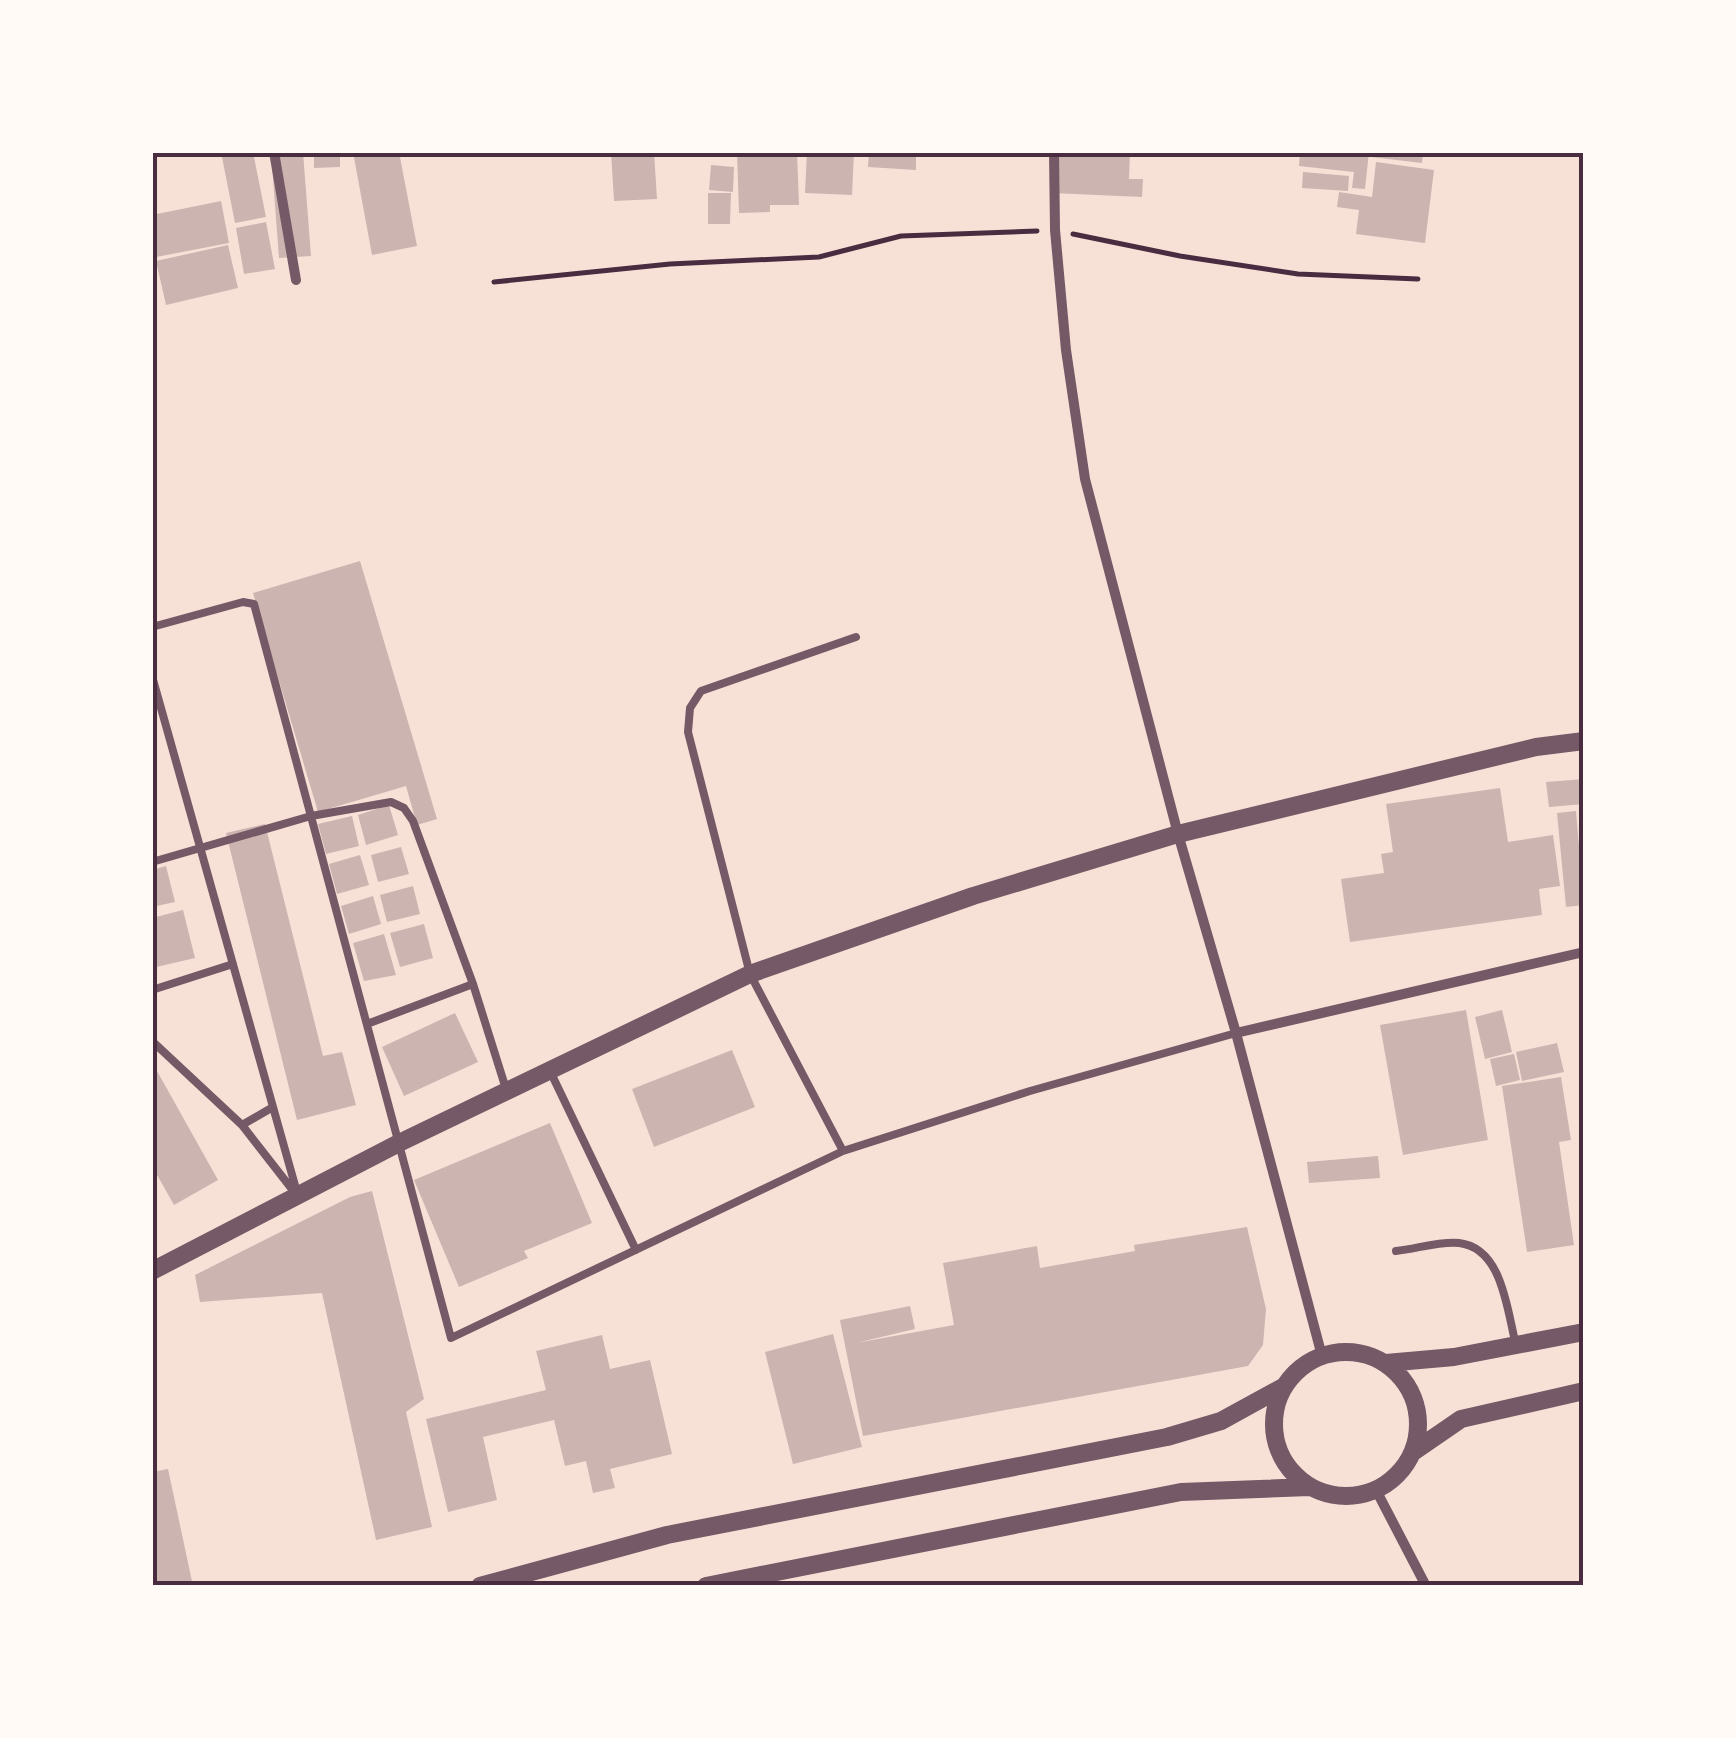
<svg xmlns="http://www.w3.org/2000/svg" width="1736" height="1738" viewBox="0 0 1736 1738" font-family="'Archivo Narrow',sans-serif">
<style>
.building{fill:#ccb4b1}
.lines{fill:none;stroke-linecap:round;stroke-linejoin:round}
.path{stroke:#4a2c40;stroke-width:5}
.service{stroke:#755966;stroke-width:8}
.minor{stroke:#755966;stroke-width:10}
.tertiary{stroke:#755966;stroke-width:18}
.neatline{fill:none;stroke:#4a2c40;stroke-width:4}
</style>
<rect width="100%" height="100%" fill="#f7e1d7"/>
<!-- building -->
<path class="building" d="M 221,152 L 253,152 L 266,217 L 235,223 Z
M 271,152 L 303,152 L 311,256 L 279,258 Z
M 314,152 L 340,152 L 340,167 L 314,168 Z
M 353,152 L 399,152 L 417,246 L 372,255 Z
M 611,152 L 654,152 L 657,199 L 614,201 Z
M 737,152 L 797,152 L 799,205 L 770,205 L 770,212 L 739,213 Z
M 807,152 L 854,152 L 852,195 L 805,193 Z
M 869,152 L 916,152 L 916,170 L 868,167 Z
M 1054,152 L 1130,152 L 1129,179 L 1143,179 L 1142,197 L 1052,193 Z
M 1300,152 L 1369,152 L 1365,189 L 1352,188 L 1354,172 L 1299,166 Z
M 1371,152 L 1423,152 L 1422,163 L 1371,157 Z
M 1376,162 L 1434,170 L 1425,243 L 1356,234 L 1359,210 L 1337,207 L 1339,192 L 1372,197 Z
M 711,165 L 734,167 L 733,192 L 709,190 Z
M 1303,172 L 1349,176 L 1348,191 L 1302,188 Z
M 708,193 L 731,193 L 730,224 L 708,224 Z
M 221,201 L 229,243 L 156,257 L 152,215 Z
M 266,222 L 275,269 L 244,274 L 236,228 Z
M 228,245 L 238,288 L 166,305 L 156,261 Z
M 360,561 L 437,819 L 417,825 L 406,786 L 318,812 L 253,593 Z
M 1584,779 L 1584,804 L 1549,807 L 1546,782 Z
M 1500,788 L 1508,842 L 1553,835 L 1560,886 L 1539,889 L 1542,915 L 1350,942 L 1341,879 L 1384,873 L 1381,854 L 1393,852 L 1386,804 Z
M 389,805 L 398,835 L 366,845 L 358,815 Z
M 1576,811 L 1584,905 L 1566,907 L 1557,813 Z
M 352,816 L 359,846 L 326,854 L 318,824 Z
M 265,824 L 323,1056 L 342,1052 L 356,1105 L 297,1120 L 226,833 Z
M 401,847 L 409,874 L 378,882 L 371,855 Z
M 360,855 L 369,885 L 337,894 L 329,864 Z
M 166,866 L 175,902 L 152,907 L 152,870 Z
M 413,886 L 420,914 L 387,922 L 380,895 Z
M 373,896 L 381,924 L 349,934 L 341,906 Z
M 183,910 L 195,958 L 152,968 L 152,918 Z
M 424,924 L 433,958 L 400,967 L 390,933 Z
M 384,934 L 396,975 L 364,981 L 353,943 Z
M 1466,1010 L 1488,1140 L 1403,1155 L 1380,1025 Z
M 1502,1010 L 1512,1052 L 1485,1059 L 1475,1017 Z
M 455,1013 L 478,1062 L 404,1096 L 382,1047 Z
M 1557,1043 L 1564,1072 L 1522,1081 L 1516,1052 Z
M 732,1050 L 755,1107 L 654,1147 L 632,1089 Z
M 1514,1054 L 1520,1080 L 1496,1086 L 1490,1059 Z
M 152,1062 L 218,1180 L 174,1205 L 152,1166 Z
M 1561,1077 L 1571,1140 L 1559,1142 L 1574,1245 L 1527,1252 L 1502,1086 Z
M 550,1123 L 592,1223 L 524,1251 L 528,1258 L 459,1287 L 414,1180 Z
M 1378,1156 L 1380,1178 L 1309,1183 L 1307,1162 Z
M 372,1191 L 424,1399 L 406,1412 L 432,1527 L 376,1540 L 322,1293 L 200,1302 L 195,1275 L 350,1197 Z
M 1247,1227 L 1266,1309 L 1263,1345 L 1248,1366 L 863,1436 L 840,1320 L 910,1306 L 915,1329 L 856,1343 L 954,1325 L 943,1263 L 1037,1246 L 1040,1268 L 1135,1251 L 1134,1245 Z
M 833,1334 L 862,1447 L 793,1464 L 765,1352 Z
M 602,1335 L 610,1369 L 650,1360 L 672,1454 L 610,1469 L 615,1488 L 593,1493 L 586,1461 L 565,1466 L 554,1420 L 483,1437 L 497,1500 L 448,1512 L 426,1419 L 546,1390 L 536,1351 Z
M 168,1469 L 193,1586 L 152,1586 L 152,1472 Z"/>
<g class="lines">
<!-- path -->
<path class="path" d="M 1073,234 L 1180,256 L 1298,274 L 1418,279
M 494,282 L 670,264 L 819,257 L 901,236 L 1037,231"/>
<!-- service -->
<path class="service" d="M 152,627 L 243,602 L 254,604 L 451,1338 L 843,1151 L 1030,1091 L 1236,1033
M 152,676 L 298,1196
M 152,862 L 311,816 L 391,802 L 404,808 L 413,821 L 473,984 L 506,1089
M 152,990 L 233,964
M 367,1024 L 473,984
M 152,1041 L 242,1125 L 295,1193
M 550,1071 L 636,1250
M 242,1125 L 273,1107
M 843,1151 L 750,974 L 688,732 L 690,708 L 701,691 L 856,637
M 1396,1251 C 1416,1249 1440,1241 1459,1243 C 1503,1248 1507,1311 1516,1345"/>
<!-- minor -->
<path class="minor" d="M 274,152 L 296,280
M 1054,152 L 1055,230 L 1066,350 L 1085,479 L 1178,834 L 1236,1033 L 1322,1356
M 1236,1033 L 1584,952
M 1376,1490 L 1426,1586"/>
<!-- tertiary -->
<path class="tertiary" d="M 152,1271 L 399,1143 L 750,974 L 973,896 L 1178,834 L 1536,747 L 1584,741
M1274 1424a72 72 0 1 1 144 0a72 72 0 1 1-144 0Z
M 1386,1363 L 1454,1357 L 1584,1332
M 1413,1452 L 1461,1419 L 1584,1391
M 480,1586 L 667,1535 L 1167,1437 L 1221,1421 L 1285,1386
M 706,1586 L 1181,1492 L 1309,1487"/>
</g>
<!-- border -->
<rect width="1736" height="1738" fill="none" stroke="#fffaf5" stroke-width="310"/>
<rect x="155" y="155" width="1426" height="1428" class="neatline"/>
</svg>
